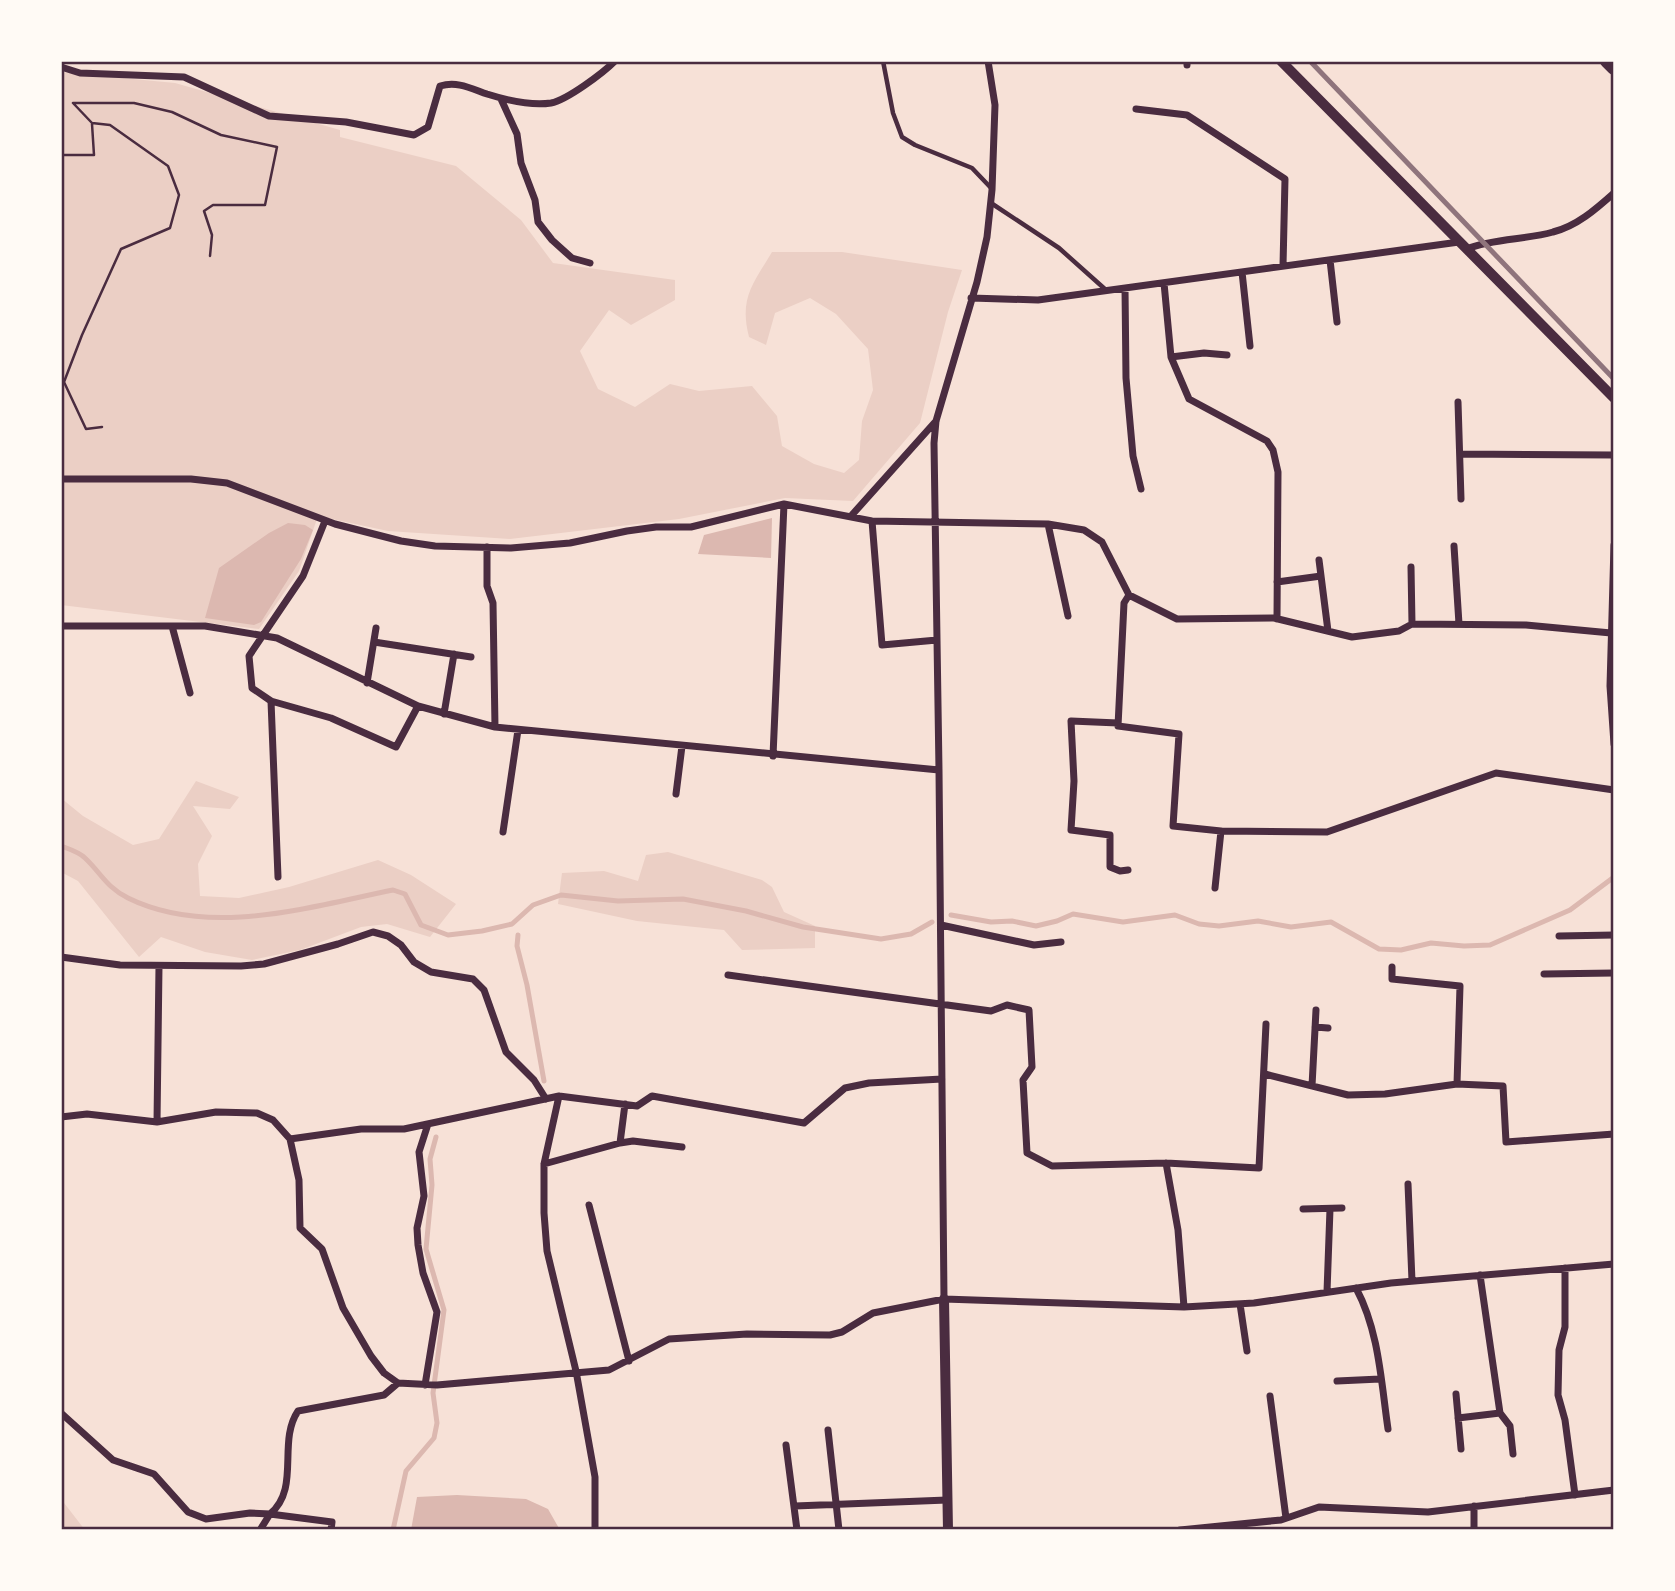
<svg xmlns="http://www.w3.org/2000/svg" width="1675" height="1591" viewBox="0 0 1675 1591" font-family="'Playfair Display',serif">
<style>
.green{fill:#ebcfc5}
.water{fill:#dcb8b0}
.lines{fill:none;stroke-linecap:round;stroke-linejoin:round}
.stream{stroke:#dcb8b0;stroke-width:5}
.path{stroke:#4a2c40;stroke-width:2.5}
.service{stroke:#4a2c40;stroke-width:4.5}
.minor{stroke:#4a2c40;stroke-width:7}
.tertiary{stroke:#4a2c40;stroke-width:10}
.trunk{stroke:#4a2c40;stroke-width:14}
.rail{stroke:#8f747c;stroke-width:5}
.neatline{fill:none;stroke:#4a2c40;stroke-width:2.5}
</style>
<rect width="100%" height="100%" fill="#f7e1d7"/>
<!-- green -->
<path class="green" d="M 61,72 L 175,83 L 340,130 L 340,137 L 456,166 L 521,220 L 553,263 L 675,280 L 675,300 L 631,325 L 609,310 L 580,351 L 598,389 L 635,407 L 670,384 L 699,391 L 752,386 L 777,416 L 782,446 L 814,464 L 844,473 L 859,460 L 862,421 L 873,390 L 868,349 L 836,314 L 810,298 L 775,313 L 766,345 L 749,337 C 739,298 753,284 772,252 L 842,252 L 962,270 L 948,312 L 920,423 L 853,501 L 785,498 L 679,519 L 510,539 L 388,531 L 318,516 L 299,571 L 259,629 L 61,605 Z
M 196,781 L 239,797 L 230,809 L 193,806 L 212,836 L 198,864 L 200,896 L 239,898 L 289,887 L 378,860 L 411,875 L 456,904 L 430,937 L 387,924 L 361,927 L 300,950 L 252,960 L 205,952 L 161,937 L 139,957 L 78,881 L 61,872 L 61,798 L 83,816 L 133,845 L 159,839 Z
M 668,852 L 762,880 L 772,887 L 784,912 L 815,926 L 815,948 L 742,950 L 724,930 L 637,921 L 558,904 L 562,873 L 604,871 L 638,881 L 646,855 Z
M 61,1499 L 85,1530 L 61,1530 Z"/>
<!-- water -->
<path class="water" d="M 772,518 L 771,558 L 698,554 L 704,535 Z
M 288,523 L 305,525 L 313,530 L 301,559 L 261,622 L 254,625 L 205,618 L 219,568 L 269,533 Z
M 457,1495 L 526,1499 L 548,1509 L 560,1530 L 411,1530 L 417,1497 Z"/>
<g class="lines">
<!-- stream -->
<path class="stream" d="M 61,846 C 69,849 79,852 85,858 C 101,873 106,887 128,898 C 209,938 309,907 393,890 L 405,894 L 421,925 L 448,935 L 482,931 L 512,924 L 533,905 L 561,895 L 618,901 L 683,899 L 746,911 L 803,927 L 881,939 L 911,934 L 932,922
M 951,915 L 991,922 L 1012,921 L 1036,926 L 1057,921 L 1073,914 L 1123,922 L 1175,915 L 1199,924 L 1219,926 L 1258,921 L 1291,927 L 1331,922 L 1379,949 L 1401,950 L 1431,943 L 1464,946 L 1490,945 L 1570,910 L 1614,877
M 518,935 L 517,946 L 527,985 L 544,1081
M 393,1530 L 406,1471 L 434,1438 L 437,1423 L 433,1393 L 444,1310 L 426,1249 L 432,1185 L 430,1159 L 436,1137"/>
<!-- path -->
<path class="path" d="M 61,155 L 94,155 L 92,124
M 102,427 L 86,429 L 64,382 L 82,335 L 121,249 L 170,228 L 179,195 L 168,166 L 110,125 L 92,123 L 73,103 L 134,103 L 172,112 L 221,135 L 277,147 L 265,205 L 213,205 L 204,211 L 212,235 L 210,256"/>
<!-- service -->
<path class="service" d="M 883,61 L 893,113 L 902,137 L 915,145 L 972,168 L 992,189
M 991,203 L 1059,248 L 1106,290"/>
<!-- minor -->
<path class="minor" d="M 1187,61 L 1187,65
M 61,67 L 80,73 L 184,77 L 269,116 L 346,122 L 414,135 L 428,127 L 440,86 C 457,81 470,88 487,94 C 506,100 531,106 551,103 C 567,100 603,73 615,61
M 501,99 L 517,134 L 521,163 L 535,200 L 538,222 L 552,240 L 572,258 L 590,263
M 1136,109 L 1187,115 L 1285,179 L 1283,266
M 1466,249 C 1495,238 1525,240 1553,232 C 1577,226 1596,209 1614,193
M 1330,260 L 1337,322
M 1242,272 L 1250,346
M 1164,283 L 1171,357 L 1189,399 L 1267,441 L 1273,450 L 1278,472 L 1277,619
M 1125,288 L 1126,378 L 1133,456 L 1141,489
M 971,298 L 1038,300 L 1459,242
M 1171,357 L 1204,353 L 1227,355
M 1458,402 L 1461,499
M 1460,454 L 1614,455
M 61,479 L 191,479 L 227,483 L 335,524 L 401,541 L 435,546 L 511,548 L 570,543 L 627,531 L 656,527 L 691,527 L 784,504 L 872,521 L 1048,524 L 1084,530 L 1102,542 L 1129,595 L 1177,619 L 1274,618 L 1352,637 L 1399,631 L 1412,624 L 1526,625 L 1611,633
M 851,516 L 936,421
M 325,521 L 303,576 L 249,656 L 252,688 L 271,701 L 331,718 L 396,747 L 418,706
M 872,521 L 882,645 L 937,640
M 1048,524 L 1068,616
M 1614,545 L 1610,686 L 1614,744
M 1454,546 L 1459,624
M 487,547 L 487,586 L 493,603 L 495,727
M 1319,560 L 1328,631
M 1411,567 L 1412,624
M 1277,582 L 1321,576
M 1129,595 L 1124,603 L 1118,726 L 1179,734 L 1173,826 L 1221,831 L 1327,832 L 1496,773 L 1614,790
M 61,626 L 205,626 L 277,638 L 418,706 L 495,727 L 939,770
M 172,626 L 190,693
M 374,642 L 471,657
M 367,683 L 376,628
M 271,701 L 278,877
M 444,714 L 454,654
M 1118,723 L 1071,721 L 1074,781 L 1071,830 L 1110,835 L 1110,867 L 1120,871 L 1128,870
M 773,756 L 784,504
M 676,794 L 682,746
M 503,832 L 518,730
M 1215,888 L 1221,831
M 941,925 L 1034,945 L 1061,942
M 1559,936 L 1614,935
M 61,957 L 120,965 L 241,966 L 264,964 L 338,944 L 373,932 L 388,936 L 401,945 L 414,962 L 431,972 L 473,979 L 484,990 L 506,1052 L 534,1080 L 546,1099
M 1392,967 L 1392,979 L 1460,986 L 1457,1084
M 1544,974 L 1614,973
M 728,975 L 991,1011 L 1007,1005 L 1029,1010 L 1032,1067 L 1023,1080 L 1027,1153 L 1052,1166 L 1166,1163 L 1259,1168 L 1266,1024
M 1315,1027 L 1328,1028
M 1265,1074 L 1348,1095 L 1385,1094 L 1457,1084 L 1503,1086 L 1506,1142 L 1614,1134
M 1312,1086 L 1316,1010
M 559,1096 L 544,1164 L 544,1213 L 547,1251 L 576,1371 L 595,1477 L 595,1530
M 61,1117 L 87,1114 L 157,1122 L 216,1112 L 257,1113 L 273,1120 L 290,1139 L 361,1129 L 404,1129 L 559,1096 L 637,1106 L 652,1096 L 804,1123 L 845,1088 L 869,1083 L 942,1079
M 157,1122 L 159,966
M 290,1139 L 299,1180 L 300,1228 L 322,1249 L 343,1308 L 371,1356 L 384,1373 L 398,1383 L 437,1385 L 609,1370 L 669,1339 L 747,1334 L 830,1335 L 842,1332 L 873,1313 L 944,1299 L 1184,1307 L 1254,1303 L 1391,1283 L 1614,1264
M 620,1143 L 625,1104
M 1166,1163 L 1178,1230 L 1184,1307
M 544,1164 L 620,1143 L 633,1141 L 682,1147
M 1408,1184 L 1412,1281
M 589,1205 L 629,1361
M 1303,1209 L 1342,1208
M 1565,1268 L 1565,1327 L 1559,1350 L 1558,1395 L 1565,1420 L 1575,1495
M 1356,1288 C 1379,1331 1381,1381 1388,1429
M 1327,1292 L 1330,1209
M 944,1299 L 939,770 L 934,443 L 936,421 L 977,282 L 987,237 L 992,190 L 995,105 L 988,61
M 1240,1304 L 1247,1351
M 1337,1381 L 1380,1379
M 425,1385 L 437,1312 L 423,1273 L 418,1245 L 417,1228 L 424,1196 L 419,1152 L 428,1124
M 1456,1394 L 1461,1449
M 1270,1396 L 1286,1518
M 61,1413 L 113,1460 L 154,1474 L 188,1512 L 206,1519 L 250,1513 L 270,1514 C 301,1488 277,1442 298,1411 L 384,1395 L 398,1383
M 1500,1413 L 1510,1426 L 1513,1454
M 1458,1418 L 1500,1413 L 1480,1275
M 828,1430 L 839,1530
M 786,1445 L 797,1530
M 795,1506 L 947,1500
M 260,1530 L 270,1514 L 332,1522 L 331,1530
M 1180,1530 L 1281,1520 L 1319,1507 L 1428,1512 L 1614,1490
M 1474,1530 L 1474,1506"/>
<!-- tertiary -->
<path class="tertiary" d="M 1281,61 L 1614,398
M 944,1299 L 948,1530"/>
<!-- trunk -->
<path class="trunk" d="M 1607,61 L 1614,68"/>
<!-- rail -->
<path class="rail" d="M 1310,61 L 1614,379"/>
</g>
<!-- border -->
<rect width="1675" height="1591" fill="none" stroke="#fffaf5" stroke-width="126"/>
<rect x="63" y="63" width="1549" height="1465" class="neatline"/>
</svg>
